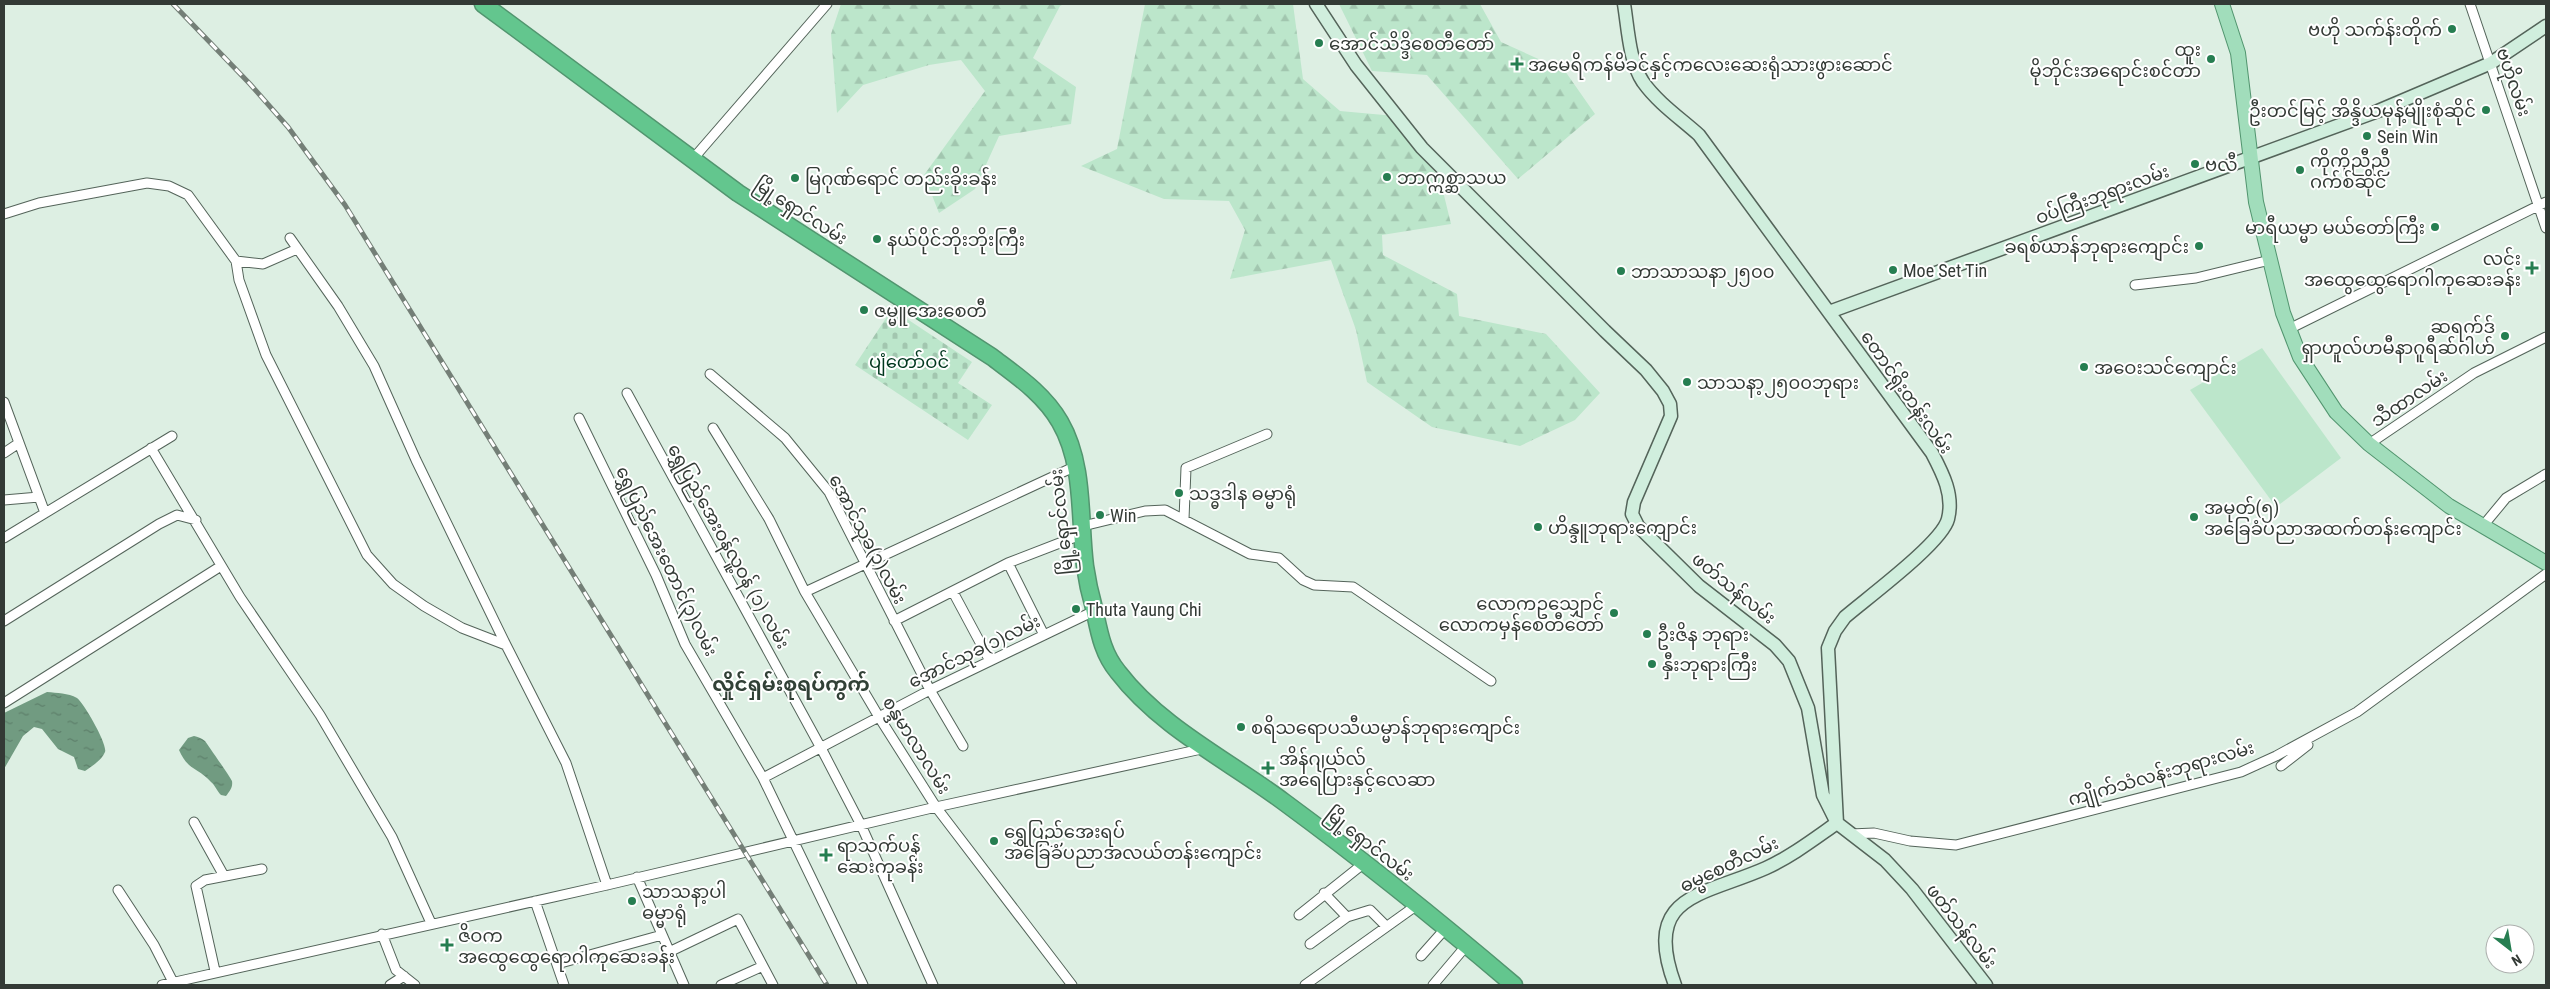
<svg xmlns="http://www.w3.org/2000/svg" width="2550" height="989" viewBox="0 0 2550 989" font-family="'Roboto Condensed','Noto Sans Myanmar',sans-serif">
<style>
.green{fill:#bce6cb}
.forest{fill:url(#forest-firs)}
.cemetery{fill:url(#cemetery-stones)}
.water{fill:url(#water-ripples)}
.lines{fill:none;stroke-linecap:round;stroke-linejoin:round}
.street-casing{stroke:#54645a;stroke-width:11}
.secondary-casing{stroke:#54645a;stroke-width:15}
.primary-casing{stroke:#52956f;stroke-width:16}
.highway-casing{stroke:#52956f;stroke-width:19}
.street{stroke:#fff;stroke-width:9}
.secondary{stroke:#d0eedd;stroke-width:12}
.primary{stroke:#a1ddbb;stroke-width:14}
.highway{stroke:#63c68e;stroke-width:16}
.rail-casing{stroke:#747f77;stroke-width:5}
.rail{stroke:#fff;stroke-width:3;stroke-dasharray:9;stroke-linecap:butt}
.poi-dot{fill:#267e51;stroke:#fff;stroke-width:2}
.labels{text-anchor:middle;dominant-baseline:central;stroke-width:4;stroke-linejoin:round;paint-order:stroke}
.poi-label{font-size:18px;fill:#333a35;stroke:#fff;text-anchor:start}
.street-label{font-size:18px;fill:#333a35;stroke:#fff}
.park-label{font-size:18px;fill:#00371e;stroke:#fff}
.quarter-label{font-size:20px;font-weight:bold;fill:#314036;stroke:#fff}
</style>
<defs>
<pattern id="forest-firs" width="22" height="20" patternUnits="userSpaceOnUse" patternTransform="scale(1.25)"><rect width="22" height="20" fill="#bce6cb"/><path d="M5 1l3.5 6h-7zM16 11l3.5 6h-7z" fill="#a2c6af"/></pattern>
<pattern id="cemetery-stones" width="16" height="16" patternUnits="userSpaceOnUse" patternTransform="scale(1.25)"><rect width="16" height="16" fill="#bce6cb"/><path d="M2 7V4a2 2 0 0 1 4 0v3zM10 15v-3a2 2 0 0 1 4 0v3z" fill="#a2c6af"/></pattern>
<pattern id="water-ripples" width="26" height="14" patternUnits="userSpaceOnUse" patternTransform="scale(1.25)"><rect width="26" height="14" fill="#719b81"/><path d="M2 4q2-2 4 0t4 0M15 11q2-2 4 0t4 0" fill="none" stroke="#5d7f6a"/></pattern>
</defs>
<rect width="100%" height="100%" fill="#ddefe3"/>
<!-- green -->
<path class="green" d="M 2262,348 L 2341,458 L 2276,507 L 2190,390 Z"/>
<!-- forest -->
<path class="forest" d="M 841,4 L 1064,4 L 1060,6 L 1033,58 L 1076,87 L 1071,124 L 999,136 L 975,189 L 939,213 L 924,175 L 985,91 L 961,60 L 929,65 L 863,85 L 837,113 L 831,34 Z
M 1145,4 L 1293,4 L 1303,79 L 1340,111 L 1395,116 L 1440,179 L 1451,224 L 1382,235 L 1383,255 L 1457,294 L 1459,316 L 1546,334 L 1600,393 L 1575,420 L 1520,446 L 1432,427 L 1367,382 L 1356,330 L 1331,260 L 1230,279 L 1245,230 L 1229,201 L 1164,199 L 1081,166 L 1117,149 Z
M 1339,4 L 1480,4 L 1501,42 L 1565,71 L 1595,114 L 1518,179 L 1427,75 L 1372,71 Z"/>
<!-- cemetery -->
<path class="cemetery" d="M 892,309 L 972,362 L 958,383 L 992,405 L 968,440 L 855,365 Z"/>
<!-- water -->
<path class="water" d="M 47,692 C 57,693 68,693 77,698 C 84,703 108,745 105,752 C 102,760 92,766 85,771 L 78,769 L 74,757 L 58,749 L 42,729 L 34,727 L 23,736 L 4,769 L 4,713 Z
M 194,736 C 198,737 201,738 205,741 C 207,744 231,778 232,781 C 233,787 230,791 226,796 L 221,795 C 217,791 215,785 211,782 C 199,768 188,771 179,750 L 188,738 Z"/>
<g class="lines">
<!-- street casing -->
<g class="street-casing">
<path id="street" d="M 2470,4 L 2546,228
M 692,160 L 827,4
M 4,214 L 39,203 L 147,183 L 169,186 L 188,195 L 236,261 L 239,280 L 266,355 L 367,555 L 393,584 L 424,606 L 462,628 L 506,645
M 290,238 L 338,306 L 374,366 L 416,460 L 506,645 L 566,763 L 607,885
M 236,261 L 263,264 L 297,249
M 2135,285 L 2196,278 L 2270,260
M 2289,329 L 2546,202
M 710,374 L 785,438 L 829,492 L 930,690 L 963,746
M 627,393 L 821,748 L 861,825 L 933,985
M 4,402 L 45,513
M 579,418 L 656,575 L 685,644 L 763,778 L 863,985
M 713,428 L 769,519 L 805,592 L 879,717 L 936,807 L 1072,985
M 2369,444 L 2474,373 L 2546,337
M 151,448 L 240,597 L 320,715 L 392,837 L 431,923
M 4,453 L 19,443
M 4,500 L 39,497
M 1184,519 L 1186,468 L 1267,434
M 1083,526 L 1145,511 L 1165,510 L 1250,554 L 1279,558 L 1303,580 L 1314,585 L 1353,587 L 1491,681
M 2482,527 L 2506,498 L 2546,474
M 4,538 L 172,436
M 1008,563 L 1044,635
M 805,592 L 1076,466
M 953,592 L 990,661
M 4,621 L 159,524 L 177,515 L 196,520
M 894,621 L 1008,563 L 1083,534
M 4,703 L 221,566
M 2281,766 L 2308,745
M 763,778 L 930,690 L 1094,611
M 194,822 L 224,876
M 1851,834 L 1874,833 L 1910,841 L 1956,845 L 2241,772 L 2276,756 L 2357,712 L 2546,574
M 637,877 L 684,985
M 118,890 L 154,945 L 173,982
M 1324,893 L 1347,917
M 535,901 L 564,985
M 1299,915 L 1363,864
M 382,934 L 396,970 L 415,985
M 1310,944 L 1347,917 L 1370,910 L 1386,926
M 669,952 L 738,919 L 773,985
M 1421,956 L 1445,929
M 557,964 L 662,935
M 215,971 L 196,886 L 205,880 L 262,869
M 162,985 L 607,885 L 936,807 L 1206,748
M 390,985 L 404,976
M 721,985 L 763,966
M 1305,985 L 1417,905
M 1433,985 L 1466,946"/>
</g>
<!-- secondary casing -->
<g class="secondary-casing">
<path id="secondary" d="M 1316,4 L 1356,65 L 1422,148 L 1605,331 L 1646,370 L 1663,391 L 1670,404 L 1671,416 L 1634,502 L 1632,514 L 1638,526 L 1699,586 L 1775,645 L 1789,661 L 1808,708 L 1823,795 L 1837,823 L 1885,860 L 1912,889 L 1986,985
M 1624,4 C 1628,28 1629,61 1643,82 C 1658,103 1680,118 1699,135 L 1932,453 C 1943,474 1954,495 1948,519 C 1942,543 1867,598 1845,617 L 1835,631 L 1828,648 L 1837,823 C 1814,839 1792,856 1766,868 C 1703,896 1641,894 1675,985
M 1829,312 L 2378,111 L 2491,63 L 2546,26"/>
</g>
<!-- primary casing -->
<g class="primary-casing">
<path id="primary" d="M 2222,4 L 2238,53 L 2256,202 L 2283,313 L 2300,357 L 2336,412 L 2369,444 L 2449,506 L 2546,563"/>
</g>
<!-- highway casing -->
<g class="highway-casing">
<path id="highway" d="M 483,4 L 738,193 L 992,357 C 1017,376 1044,394 1060,422 C 1085,465 1079,519 1085,566 C 1087,580 1090,594 1094,608 C 1099,631 1102,653 1118,672 C 1161,728 1228,760 1284,802 C 1363,860 1440,922 1514,985"/>
</g>
<!-- street -->
<use href="#street" class="street"/>
<!-- secondary -->
<use href="#secondary" class="secondary"/>
<!-- primary -->
<use href="#primary" class="primary"/>
<!-- highway -->
<use href="#highway" class="highway"/>
<!-- rail casing -->
<g class="rail-casing">
<path id="rail" d="M 173,4 L 250,84 L 288,127 L 345,205 L 827,985"/>
</g>
<!-- rail -->
<use href="#rail" class="rail"/>
</g>
<!-- markers -->
<g class="poi-dot">
<circle cx="2452" cy="29" r="5"/>
<circle cx="1319" cy="43" r="5"/>
<circle cx="2211" cy="59" r="5"/>
<path d="M1514.5 56.5h5v5h5v5h-5v5h-5v-5h-5v-5h5z"/>
<circle cx="2486" cy="110" r="5"/>
<circle cx="2367" cy="136" r="5"/>
<circle cx="2195" cy="164" r="5"/>
<circle cx="2300" cy="170" r="5"/>
<circle cx="1387" cy="177" r="5"/>
<circle cx="795" cy="178" r="5"/>
<circle cx="2435" cy="227" r="5"/>
<circle cx="877" cy="239" r="5"/>
<circle cx="2199" cy="246" r="5"/>
<path d="M2529.5 260.5h5v5h5v5h-5v5h-5v-5h-5v-5h5z"/>
<circle cx="1893" cy="270" r="5"/>
<circle cx="1621" cy="271" r="5"/>
<circle cx="864" cy="310" r="5"/>
<circle cx="2505" cy="336" r="5"/>
<circle cx="2084" cy="367" r="5"/>
<circle cx="1687" cy="382" r="5"/>
<circle cx="1179" cy="493" r="5"/>
<circle cx="1100" cy="515" r="5"/>
<circle cx="2194" cy="517" r="5"/>
<circle cx="1538" cy="527" r="5"/>
<circle cx="1076" cy="609" r="5"/>
<circle cx="1614" cy="613" r="5"/>
<circle cx="1647" cy="634" r="5"/>
<circle cx="1652" cy="664" r="5"/>
<circle cx="1241" cy="727" r="5"/>
<path d="M1265.5 760.5h5v5h5v5h-5v5h-5v-5h-5v-5h5z"/>
<circle cx="994" cy="841" r="5"/>
<path d="M823.5 847.5h5v5h5v5h-5v5h-5v-5h-5v-5h5z"/>
<circle cx="632" cy="901" r="5"/>
<path d="M444.5 937.5h5v5h5v5h-5v5h-5v-5h-5v-5h5z"/>
</g>
<g class="labels">
<!-- poi labels -->
<g class="poi-label">
<text x="2442" y="29" text-anchor="end">ဗဟို သက်န်းတိုက်</text>
<text x="1329" y="43">အောင်သိဒ္ဒိစေတီတော်</text>
<text x="2201" y="49" text-anchor="end">ထူး<tspan x="2201" dy="21">မိုဘိုင်းအရောင်းစင်တာ</tspan></text>
<text x="1528" y="64">အမေရိကန်မိခင်နှင့်ကလေးဆေးရုံသားဖွားဆောင်</text>
<text x="2476" y="110" text-anchor="end">ဦးတင်မြင့် အိန္ဒိယမုန့်မျိုးစုံဆိုင်</text>
<text x="2377" y="136">Sein Win</text>
<text x="2310" y="160">ကိုကိုညီညီ<tspan x="2310" dy="21">ဂက်စ်ဆိုင်</tspan></text>
<text x="2205" y="164">ဗလီ</text>
<text x="1397" y="177">ဘာဣစ္ဆာသယ</text>
<text x="805" y="178">မြဂုဏ်ရောင် တည်းခိုးခန်း</text>
<text x="2425" y="227" text-anchor="end">မာရီယမ္မာ မယ်တော်ကြီး</text>
<text x="887" y="239">နယ်ပိုင်ဘိုးဘိုးကြီး</text>
<text x="2189" y="246" text-anchor="end">ခရစ်ယာန်ဘုရားကျောင်း</text>
<text x="2521" y="258" text-anchor="end">လင်း<tspan x="2521" dy="21">အထွေထွေရောဂါကုဆေးခန်း</tspan></text>
<text x="1903" y="270">Moe Set Tin</text>
<text x="1631" y="271">ဘာသာသနာ၂၅၀၀</text>
<text x="874" y="310">ဇမ္မူအေးစေတီ</text>
<text x="2495" y="326" text-anchor="end">ဆရက်ဒ်<tspan x="2495" dy="21">ရှာဟူလ်ဟမီနာဂူရီဆ်ဂါဟ်</tspan></text>
<text x="2094" y="367">အဝေးသင်ကျောင်း</text>
<text x="1697" y="382">သာသနာ့၂၅၀၀ဘုရား</text>
<text x="1189" y="493">သဒ္ဓဒါန ဓမ္မာရုံ</text>
<text x="2204" y="507">အမုတ်(၅)<tspan x="2204" dy="21">အခြေခံပညာအထက်တန်းကျောင်း</tspan></text>
<text x="1110" y="515">Win</text>
<text x="1548" y="527">ဟိန္ဒူဘုရားကျောင်း</text>
<text x="1604" y="603" text-anchor="end">လောကဥသျှောင်<tspan x="1604" dy="21">လောကမှန်စေတီတော်</tspan></text>
<text x="1086" y="609">Thuta Yaung Chi</text>
<text x="1657" y="634">ဦးဇိန ဘုရား</text>
<text x="1662" y="664">နှီးဘုရားကြီး</text>
<text x="1251" y="727">စရိသရောပသီယမ္မာန်ဘုရားကျောင်း</text>
<text x="1279" y="758">အိန်ဂျယ်လ်<tspan x="1279" dy="21">အရေပြားနှင့်လေဆာ</tspan></text>
<text x="1004" y="831">ရွှေပြည်အေးရပ်<tspan x="1004" dy="21">အခြေခံပညာအလယ်တန်းကျောင်း</tspan></text>
<text x="837" y="845">ရာသက်ပန်<tspan x="837" dy="21">ဆေးကုခန်း</tspan></text>
<text x="642" y="891">သာသနာ့ပါ<tspan x="642" dy="21">ဓမ္မာရုံ</tspan></text>
<text x="458" y="935">ဇိဝက<tspan x="458" dy="21">အထွေထွေရောဂါကုဆေးခန်း</tspan></text>
</g>
<!-- street labels -->
<g class="street-label">
<text transform="translate(2514 82) rotate(71)">ဗဟိုလမ်း</text>
<text transform="translate(2102 194) rotate(-20)">ဝပ်ကြီးဘုရားလမ်း</text>
<text transform="translate(801 211) rotate(33)">မြို့ရှောင်လမ်း</text>
<text transform="translate(1907 392) rotate(55)">တောင်ရိုးတန်းလမ်း</text>
<text transform="translate(2409 398) rotate(-34)">သီထာလမ်း</text>
<text transform="translate(1061 522) rotate(-96)">မြို့ရှောင်လမ်း</text>
<text transform="translate(868 539) rotate(62)">အောင်သုခ(၃)လမ်း</text>
<text transform="translate(729 546) rotate(61)">ရွှေပြည်အေးဝန်လူ့ဝန် (၁) လမ်း</text>
<text transform="translate(667 561) rotate(64)">ရွှေပြည်အေးတောင်(၃)လမ်း</text>
<text transform="translate(1734 588) rotate(39)">ဖတ်သန်လမ်း</text>
<text transform="translate(974 651) rotate(-26)">အောင်သုခ(၁)လမ်း</text>
<text transform="translate(917 745) rotate(58)">စန္ဒမာလာလမ်း</text>
<text transform="translate(2161 773) rotate(-16)">ကျိုက်သံလန်းဘုရားလမ်း</text>
<text transform="translate(1370 844) rotate(38)">မြို့ရှောင်လမ်း</text>
<text transform="translate(1729 864) rotate(-25)">ဓမ္မစေတီလမ်း</text>
<text transform="translate(1962 926) rotate(52)">ဖတ်သန်လမ်း</text>
</g>
<!-- park labels -->
<g class="park-label">
<text x="909" y="361">ပျံတော်ဝင်</text>
</g>
<!-- quarter labels -->
<g class="quarter-label">
<text x="791" y="684">လှိုင်ရှမ်းစုရပ်ကွက်</text>
</g>
</g>
<!-- border -->
<rect width="2550" height="989" fill="none" stroke="#333a35" stroke-width="10"/>
<!-- north arrow -->
<g transform="translate(2510 949) rotate(149)"><circle r="24" fill="#ffffff" stroke="#adb0ae"/>
<path d="M0-4L9 19L0 12L-9 19Z" fill="#267e51"/>
<text y="-8" font-size="14" font-weight="bold" text-anchor="middle" fill="#333a35">N</text>
</g>
</svg>
